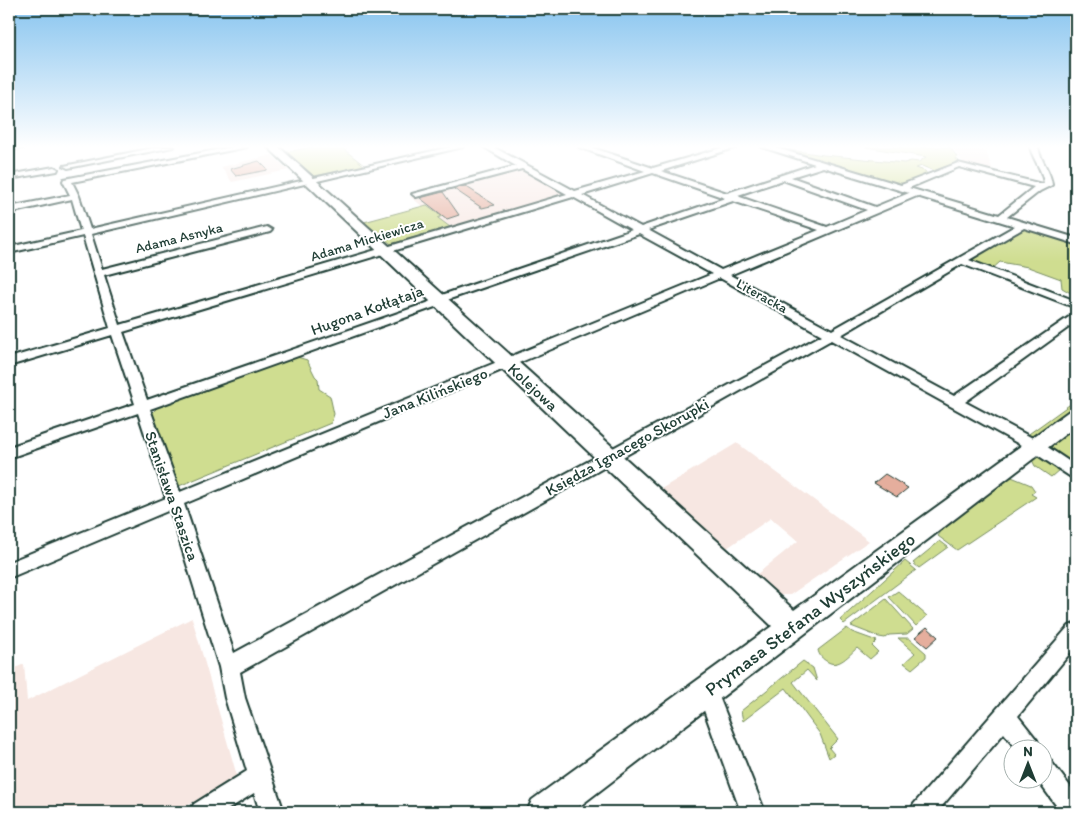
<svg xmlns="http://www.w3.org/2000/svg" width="1085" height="821" viewBox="0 0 1085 821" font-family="Itim,sans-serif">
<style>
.built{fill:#f7e7e2}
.green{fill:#cfdd90;stroke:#778d62}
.building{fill:#e5ae9d;stroke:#1f3d34}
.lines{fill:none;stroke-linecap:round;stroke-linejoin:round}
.street-casing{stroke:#1f3d34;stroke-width:4}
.secondary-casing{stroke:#1f3d34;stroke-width:4}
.street{fill:#fff;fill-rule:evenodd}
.secondary{fill:#fff;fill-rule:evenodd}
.labels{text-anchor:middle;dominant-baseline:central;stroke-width:4;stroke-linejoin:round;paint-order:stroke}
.far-street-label{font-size:14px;fill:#1f3d34;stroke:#fff}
.street-label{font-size:16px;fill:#1f3d34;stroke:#fff}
.near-street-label{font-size:19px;fill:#1f3d34;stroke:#fff}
</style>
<rect width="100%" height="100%" fill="#fff"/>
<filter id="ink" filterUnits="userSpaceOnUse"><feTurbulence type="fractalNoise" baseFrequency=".02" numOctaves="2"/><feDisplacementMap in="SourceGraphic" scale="10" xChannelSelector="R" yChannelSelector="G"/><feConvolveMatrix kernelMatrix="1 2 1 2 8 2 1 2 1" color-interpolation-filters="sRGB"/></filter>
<g filter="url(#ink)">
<!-- built -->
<path class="built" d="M 952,147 L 986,151 L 993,172 L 965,165 Z
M 272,155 L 288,170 L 232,182 L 221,167 Z
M 520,169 L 565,194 L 451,227 L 438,218 L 442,216 L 427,205 L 422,206 L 411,197 Z
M 737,443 L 869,541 L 790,595 L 778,595 L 756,575 L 798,541 L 771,518 L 727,548 L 661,489 Z
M 192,618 L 237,776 L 177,812 L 9,812 L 9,671 L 24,664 L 27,701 Z"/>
<!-- green -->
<path class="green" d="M 312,147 L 341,147 L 365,166 L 314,176 L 287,152 Z
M 770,147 L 824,155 L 904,163 L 911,161 L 919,162 L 926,157 L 866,147 L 950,147 L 957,157 L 956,159 L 959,161 L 934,171 L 922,166 L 916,168 L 925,171 L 927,174 L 906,183 L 890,183 L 803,157 L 805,155 L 800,153 L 797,155 Z
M 427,205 L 442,216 L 438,218 L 450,227 L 391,244 L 364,222 Z
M 1029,229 L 1076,244 L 1076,296 L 1062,288 L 1061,279 L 1028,267 L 1000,262 L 991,270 L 968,261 L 1021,230 Z
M 294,356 L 307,360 L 315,376 L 318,379 L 319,389 L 330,396 L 334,414 L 331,423 L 179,486 L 151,414 L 161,404 Z
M 1076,400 L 1076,406 L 1037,435 L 1026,436 Z
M 1066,433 L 1076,435 L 1076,455 L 1051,477 L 1035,466 L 1032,460 Z
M 1009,476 L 1031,485 L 1035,491 L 1031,494 L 1036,497 L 957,550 L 938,536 L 946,524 Z
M 940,541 L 948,547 L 919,568 L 913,563 Z
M 905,561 L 916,570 L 844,624 L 840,620 Z
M 898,591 L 927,616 L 916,626 L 889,597 Z
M 886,599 L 913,629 L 907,634 L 889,635 L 885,638 L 879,637 L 851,626 Z
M 847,628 L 852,632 L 877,641 L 872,646 L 878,652 L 870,659 L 857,648 C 849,655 839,668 828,662 C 822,659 819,655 818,650 Z
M 898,638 L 909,638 L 926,653 L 926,657 L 912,669 L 904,663 L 915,653 Z
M 803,661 L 813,668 L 817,681 L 807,670 L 793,682 L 838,739 L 829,748 L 834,754 L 829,758 L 820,734 L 786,688 L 743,721 L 741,711 Z"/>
<!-- building -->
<path class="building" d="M 259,161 L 268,170 L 236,176 L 230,169 Z
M 465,186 L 495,205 L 482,208 L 454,189 Z
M 443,192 L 459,215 L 447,219 L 420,198 Z
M 885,474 L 908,488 L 897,497 L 874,483 Z
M 927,627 L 938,637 L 927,647 L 915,637 Z"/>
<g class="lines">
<!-- street casing -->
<g class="street-casing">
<path id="street" d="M 9,147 L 24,147 L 9,151 Z
M 158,147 L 173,147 L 68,168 L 64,166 Z
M 232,147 L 247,147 L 72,182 L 79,196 L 90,229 L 450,147 L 463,147 L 91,234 L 102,269 L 267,227 L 272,230 L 270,232 L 104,275 L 120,325 L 567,194 L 522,169 L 416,197 L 412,194 L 516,166 L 484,147 L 493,147 L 575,191 L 645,171 L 579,147 L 590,147 L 653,168 L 725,147 L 737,147 L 661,171 L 727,193 L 815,164 L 762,147 L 773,147 L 901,185 L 958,163 L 1042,184 L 1044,184 C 1043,170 1033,160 1030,147 L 1038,147 C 1040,161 1051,171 1052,185 L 1040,191 L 1007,217 L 1076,238 L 1076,244 L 1024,228 L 969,260 L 1076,301 L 1076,308 L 962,264 L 841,335 L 954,396 L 1072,315 L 1076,314 L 1076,322 L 965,402 L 1040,442 L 1076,466 L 1076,479 L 1071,477 L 1030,450 L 831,340 L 240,672 L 245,698 L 284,812 L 260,812 L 254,793 L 224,812 L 190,812 L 194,804 L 247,771 L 225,698 L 219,667 L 170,510 L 9,578 L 9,562 L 166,498 L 138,413 L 9,458 L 9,447 L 135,404 L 112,335 L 9,366 L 9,358 L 110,328 L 83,236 L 9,253 L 9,247 L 81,231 L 72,199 L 9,213 L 9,207 L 70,195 L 63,181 L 64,179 ZM 823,167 L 909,193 L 875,207 L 791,177 ZM 959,167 L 1034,187 L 999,215 L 909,188 ZM 653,173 L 725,198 L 641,227 L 582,195 ZM 783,180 L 867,210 L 827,227 L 740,197 L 738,195 ZM 917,196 L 1015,226 L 832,330 L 730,275 ZM 573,197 L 632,230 L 439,296 L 427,303 L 147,400 L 123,332 ZM 733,201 L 819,230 L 721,270 L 648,230 ZM 639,234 L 712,274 L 180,492 L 150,409 L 435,307 L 447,300 ZM 720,278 L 822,335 L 234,653 L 184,504 Z
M 54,167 L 58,169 L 57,171 L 9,179 L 9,175 Z
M 1076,623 L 1076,646 L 1018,716 L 1037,740 L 1040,748 L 1016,748 L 1004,733 L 937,812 L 910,812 L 914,804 L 1069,626 Z
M 707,681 L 714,684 L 765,812 L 741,812 L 697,691 L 700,684 Z
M 1042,757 L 1050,760 L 1076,794 L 1076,812 L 1061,812 L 1036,778 L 1042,778 Z"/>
</g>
<!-- secondary casing -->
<g class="secondary-casing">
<path id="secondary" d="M 268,147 L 279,147 L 794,610 L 1069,411 L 1076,409 L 1076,426 L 572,812 L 527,812 L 532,800 L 772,626 Z"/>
</g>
<!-- street -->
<use href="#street" class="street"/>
<!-- secondary -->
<use href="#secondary" class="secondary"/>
</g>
</g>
<!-- sky -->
<linearGradient id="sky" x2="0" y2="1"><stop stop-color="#87c4ef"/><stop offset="0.56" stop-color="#fff"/><stop offset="1" stop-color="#fff" stop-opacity="0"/></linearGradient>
<rect width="1085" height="262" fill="url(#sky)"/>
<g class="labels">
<!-- far-street labels -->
<g class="far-street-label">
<text transform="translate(179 238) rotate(-14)">Adama Asnyka</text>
<text transform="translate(367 240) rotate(-17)">Adama Mickiewicza</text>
<text transform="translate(762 296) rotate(29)">Literacka</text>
</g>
<!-- street labels -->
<g class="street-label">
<text transform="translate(367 310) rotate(-20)">Hugona Kołłątaja</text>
<text transform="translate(533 387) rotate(43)">Kolejowa</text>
<text transform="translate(435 393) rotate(-22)">Jana Kilińskiego</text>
<text transform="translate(627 447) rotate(-29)">Księdza Ignacego Skorupki</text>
<text transform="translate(172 496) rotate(71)">Stanisława Staszica</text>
</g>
<!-- near-street labels -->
<g class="near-street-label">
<text transform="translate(810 614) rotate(-37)">Prymasa Stefana Wyszyńskiego</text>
</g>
</g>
<!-- margin -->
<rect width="1085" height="821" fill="none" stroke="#fff" stroke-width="30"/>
<rect x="15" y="15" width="1055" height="791" fill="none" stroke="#1f3d34" stroke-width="2" filter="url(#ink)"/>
<!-- north arrow -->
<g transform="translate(1028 764)"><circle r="24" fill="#ffffff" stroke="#a5b1ae"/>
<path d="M0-4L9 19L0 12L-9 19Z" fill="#1f3d34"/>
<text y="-8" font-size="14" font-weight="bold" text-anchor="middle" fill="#1f3d34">N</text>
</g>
</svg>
